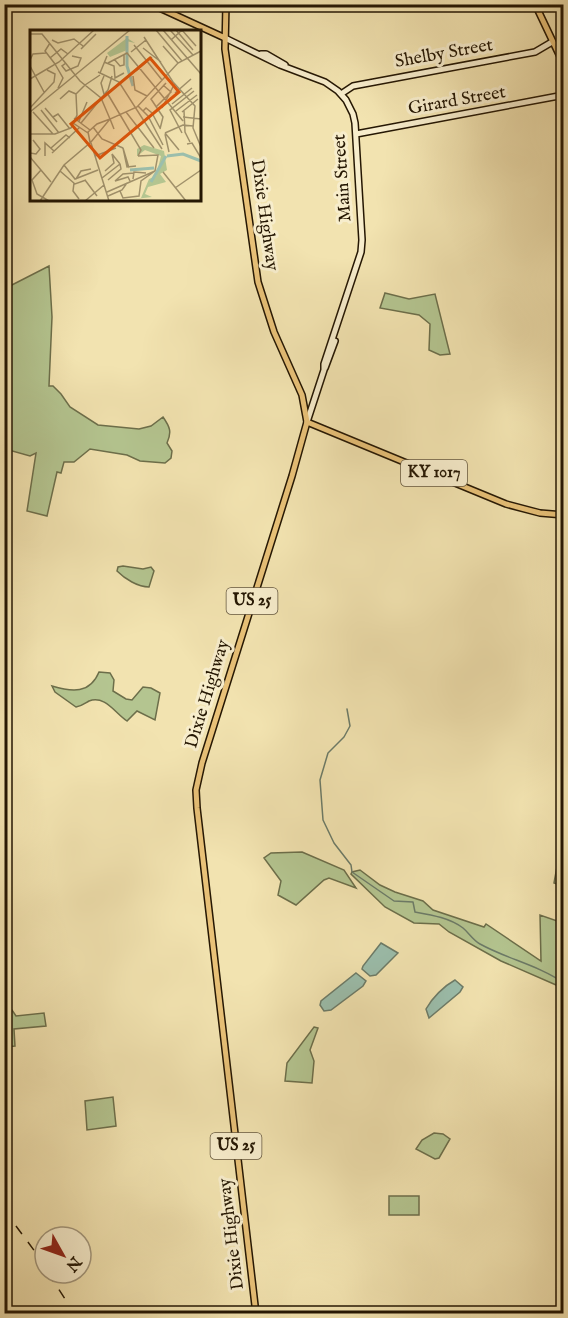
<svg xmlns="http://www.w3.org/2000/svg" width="568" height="1318" viewBox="0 0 568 1318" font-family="'IM FELL English',serif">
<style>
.green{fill:#b4c590;stroke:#6c6e4a;stroke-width:1.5}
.water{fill:#9bbeac;stroke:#6c7b68;stroke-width:1.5}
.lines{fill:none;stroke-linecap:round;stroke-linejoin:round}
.stream{stroke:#6c7b68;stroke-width:1.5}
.secondary-casing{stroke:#251703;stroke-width:8}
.primary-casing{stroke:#251703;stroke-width:8}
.secondary{stroke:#f7edcc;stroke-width:5}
.primary{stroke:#e9c278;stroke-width:5}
.rail{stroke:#251703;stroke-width:1.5;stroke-dasharray:10 10;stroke-linecap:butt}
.labels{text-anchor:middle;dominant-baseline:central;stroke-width:6;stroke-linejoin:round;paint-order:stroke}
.shield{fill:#f7edcc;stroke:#64573f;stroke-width:1.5}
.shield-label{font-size:16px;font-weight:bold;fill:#251703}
.street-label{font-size:18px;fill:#251703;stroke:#f7edcc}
.inset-river{fill:none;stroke:#9bbeac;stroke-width:3}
.inset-road{fill:none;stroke:#a0916b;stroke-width:1.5}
.view{fill:#de560c;fill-opacity:0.15;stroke:#de560c;stroke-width:3}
.inset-edge{fill:none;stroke:#251703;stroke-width:3}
</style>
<rect width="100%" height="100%" fill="#f2e3b0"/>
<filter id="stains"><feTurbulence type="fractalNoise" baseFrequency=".00333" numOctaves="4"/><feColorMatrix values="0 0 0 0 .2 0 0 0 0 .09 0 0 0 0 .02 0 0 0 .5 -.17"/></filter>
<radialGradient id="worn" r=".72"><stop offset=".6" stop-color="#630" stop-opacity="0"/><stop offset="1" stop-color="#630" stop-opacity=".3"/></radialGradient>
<!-- green -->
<path class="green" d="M 49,266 L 52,317 L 49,386 L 53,386 L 61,394 L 70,407 L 98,425 L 139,429 L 151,426 L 163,417 C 170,427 172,432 167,443 L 172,451 L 171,458 L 165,463 L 140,461 L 127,455 L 90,449 L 74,462 L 64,462 L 61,473 L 57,472 L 47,516 L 27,511 L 36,453 L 30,456 L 5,449 L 4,289 Z
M 385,293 L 409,299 L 435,294 L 450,354 L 440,355 L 429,350 L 430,324 L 419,315 L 380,308 Z
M 123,566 L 143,569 L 151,567 L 154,571 L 149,587 C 138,587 125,579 117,571 L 118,567 Z
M 99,672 L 110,673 L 114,680 L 113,691 L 126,699 L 132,700 L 143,687 L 151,688 L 160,693 L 155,720 L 137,711 L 127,721 C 115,713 105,695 89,701 C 84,704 82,706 76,707 L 55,692 L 52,686 C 72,692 90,694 99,672 Z
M 561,845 L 563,846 L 563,886 L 554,883 Z
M 302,852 L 344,870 L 356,888 L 329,878 L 324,880 L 296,905 L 278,895 L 281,881 L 264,858 L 271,853 Z
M 360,870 L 380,885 L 395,892 L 423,901 L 433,910 L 484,927 L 486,924 L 541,961 L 540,915 L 563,923 L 563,988 L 501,961 L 449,932 L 439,924 L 414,923 L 385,907 L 351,874 L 352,872 Z
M 5,1010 L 12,1010 L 16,1016 L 44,1013 L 46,1026 L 14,1029 L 15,1046 L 5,1047 Z
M 314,1027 L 318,1028 L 310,1050 L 314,1061 L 312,1083 L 285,1081 L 287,1063 Z
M 113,1097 L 116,1126 L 87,1130 L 85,1101 Z
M 434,1133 L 443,1134 L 450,1139 L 439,1158 L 435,1159 L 416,1149 L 422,1140 Z
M 389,1196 L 419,1196 L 419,1215 L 389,1215 Z"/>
<!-- water -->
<path class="water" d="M 381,943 L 398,953 L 376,975 L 370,976 L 362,969 L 363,966 Z
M 356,973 L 366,981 L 363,986 L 331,1010 L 324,1011 L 320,1005 L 321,1001 Z
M 455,980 L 463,987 L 460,992 L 429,1018 L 426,1009 C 432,998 444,986 455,980 Z"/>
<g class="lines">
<!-- stream -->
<path class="stream" d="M 347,709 L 350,726 L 344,737 L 328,753 L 320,780 L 323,820 L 334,843 L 351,865 L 352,872 L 394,901 L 413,902 L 415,912 C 432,915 450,918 463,928 C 469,933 473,940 480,944 C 507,959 538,965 564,983"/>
<!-- secondary casing -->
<g class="secondary-casing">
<path id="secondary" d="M 225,38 L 280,65 L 325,82 L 338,91 L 346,100 L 353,114 L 355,123 L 362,240 L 361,252 L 324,364 L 324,370 L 307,422
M 261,54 L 266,54 L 285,65
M 341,94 L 353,86 L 535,52 L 552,42
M 356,134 L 564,95
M 325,368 L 335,341"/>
</g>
<!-- primary casing -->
<g class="primary-casing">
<path id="primary" d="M 151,4 L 225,38
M 226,4 L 225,49 L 258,282 L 274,332 L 302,395 L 307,422 L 292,476 L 202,763 L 196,790 L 197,808 L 256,1314
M 535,4 L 564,65
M 307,422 L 506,504 L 540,513 L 564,515"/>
</g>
<!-- secondary -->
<use href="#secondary" class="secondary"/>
<!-- primary -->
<use href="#primary" class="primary"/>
<!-- rail -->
<path class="rail" d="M 4,1210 L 45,1265
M 48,1273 L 75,1314"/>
</g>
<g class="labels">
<!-- shield labels -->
<g class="shield">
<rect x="401" y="460" width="66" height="26" rx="4.5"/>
<rect x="226.5" y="588" width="51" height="26" rx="4.5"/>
<rect x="210.5" y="1133" width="51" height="26" rx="4.5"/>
</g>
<g class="shield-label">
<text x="434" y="473">KY 1017</text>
<text x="252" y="601">US 25</text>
<text x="236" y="1146">US 25</text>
</g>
<!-- street labels -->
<g class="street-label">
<text transform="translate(444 54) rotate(-10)">Shelby Street</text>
<text transform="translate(457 101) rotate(-10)">Girard Street</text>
<text transform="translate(343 178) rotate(-94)">Main Street</text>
<text transform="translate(264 215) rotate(82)">Dixie Highway</text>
<text transform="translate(208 694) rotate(-73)">Dixie Highway</text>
<text transform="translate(232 1234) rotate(-97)">Dixie Highway</text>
</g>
</g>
<!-- overview -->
<g transform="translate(30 30)">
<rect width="171" height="171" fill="#f2e3b0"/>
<path d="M 97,8 L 105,13 L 96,11 L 97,20 L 80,27 L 77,23 ZM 114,115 L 134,121 L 137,140 L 130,144 L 136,152 L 118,157 L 115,164 L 122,167 L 88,171 L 111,168 L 119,149 L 126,146 L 131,126 L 115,120 L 107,126 L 107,119 Z" fill="#b4c590"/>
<path class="inset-river" d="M 97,6 L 97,36 L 103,56M 137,126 L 153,124 L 171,131M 100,140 L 124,138M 121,152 L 136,126"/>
<path class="inset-road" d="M 126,0 L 152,31M 133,0 L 171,44M 140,0 L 163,25M 146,0 L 163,20M 0,4 L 12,4 L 50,51 L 71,68 L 80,89M 114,7 L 143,52 L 165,76 L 163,98 L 171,117M 22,10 L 28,13 L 44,9 L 53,16M 141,10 L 152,0 L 166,16M 20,13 L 15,21 L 25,34M 104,15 L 132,50M 133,16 L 148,33M 113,18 L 131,32M 51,19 L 66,4M 101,22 L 116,10M 20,28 L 31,19 L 38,24M 84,29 L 90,36 L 94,35 L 94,24M 0,30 L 3,24 L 16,23M 74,32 L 84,36 L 85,48 L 94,43M 36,33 L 32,36 L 36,41 L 48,36 L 51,28 L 42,26M 78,33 L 97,23 L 153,91M 25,34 L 33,48 L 28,58M 0,36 L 14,62M 106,41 L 122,27M 68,42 L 89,52 L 132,119M 70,43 L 77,26M 103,46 L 105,60 L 117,66M 0,49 L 29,32 L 64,0M 55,55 L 70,45M 76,61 L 111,120 L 108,126M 145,63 L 161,49M 74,64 L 71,53 L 74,46M 30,69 L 39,61 L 46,64M 142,74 L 162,58M 108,76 L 118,86 L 133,115M 126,77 L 141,62 L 133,55M 0,78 L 24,52 L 25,44 L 17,40M 15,78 L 27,92M 132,78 L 145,53M 11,80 L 29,103M 113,81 L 116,78 L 122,83 L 130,98M 146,81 L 167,65M 154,81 L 155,102 L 160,112M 0,82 L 100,0M 3,82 L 23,104M 96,82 L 124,118M 152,82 L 168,69M 23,87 L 28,84 L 40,99M 153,87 L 171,89M 44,88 L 60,100M 49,91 L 57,72M 43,93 L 58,103M 51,93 L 78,60 L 82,46M 63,97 L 72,109 L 93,118M 130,99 L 133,87 L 121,69 L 136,53M 135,103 L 153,95 L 163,96M 135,103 L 149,120M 152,103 L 140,80 L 164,61M 0,104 L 25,104 L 41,98 L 47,85 L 46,64 L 55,55M 135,104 L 139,122M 60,112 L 58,102 L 67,94 L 80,89 L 84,99M 61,113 L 79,171M 157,114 L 162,113 L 171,128M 21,118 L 36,105 L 40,108M 93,118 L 97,137 L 106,136M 93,118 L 99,138M 0,123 L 6,124 L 10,119 L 3,110M 22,123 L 50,97M 15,126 L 15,113 L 24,121M 65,126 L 86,118M 108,126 L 128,125 L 125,141M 0,127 L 21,152M 34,135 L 45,149 L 68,140M 11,140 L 2,150 L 7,164 L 19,171M 30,141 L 45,154 L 56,150M 75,141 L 84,133 L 82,124 L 90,134M 133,142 L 156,171M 72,148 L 90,134M 46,149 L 51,141 L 61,139M 103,149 L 104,142 L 116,143M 55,150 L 67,166M 78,150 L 91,139 L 90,134M 100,151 L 98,147 L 85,151 L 93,144 L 104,143M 44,153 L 43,161 L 49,169M 145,158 L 171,140M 90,161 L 93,168 L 109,166 L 111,151 L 125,141M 77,162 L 125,141M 78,166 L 92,160 L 97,153M 10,171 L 34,135 L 61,112 L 80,89 L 107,77 L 148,33 L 171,21M 55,171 L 74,155"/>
<path class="view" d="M 120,28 L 149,62 L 70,128 L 41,94 Z"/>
<rect width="171" height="171" class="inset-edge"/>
</g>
<!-- margin -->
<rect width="568" height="1318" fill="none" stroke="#f2e3b0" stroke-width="24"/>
<rect x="6" y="6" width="556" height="1306" fill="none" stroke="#251703" stroke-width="3"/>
<rect x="12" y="12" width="544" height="1294" fill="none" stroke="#251703" stroke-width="1.5"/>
<!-- north arrow -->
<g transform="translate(63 1255) rotate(130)"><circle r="28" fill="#f7edcc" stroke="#a3977c" stroke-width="1.5"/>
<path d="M0-4.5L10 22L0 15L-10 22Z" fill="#8f2418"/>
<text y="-9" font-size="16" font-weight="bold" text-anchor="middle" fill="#251703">N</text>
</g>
<rect width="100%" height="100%" filter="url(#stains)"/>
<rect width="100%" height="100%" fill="url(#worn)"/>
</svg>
